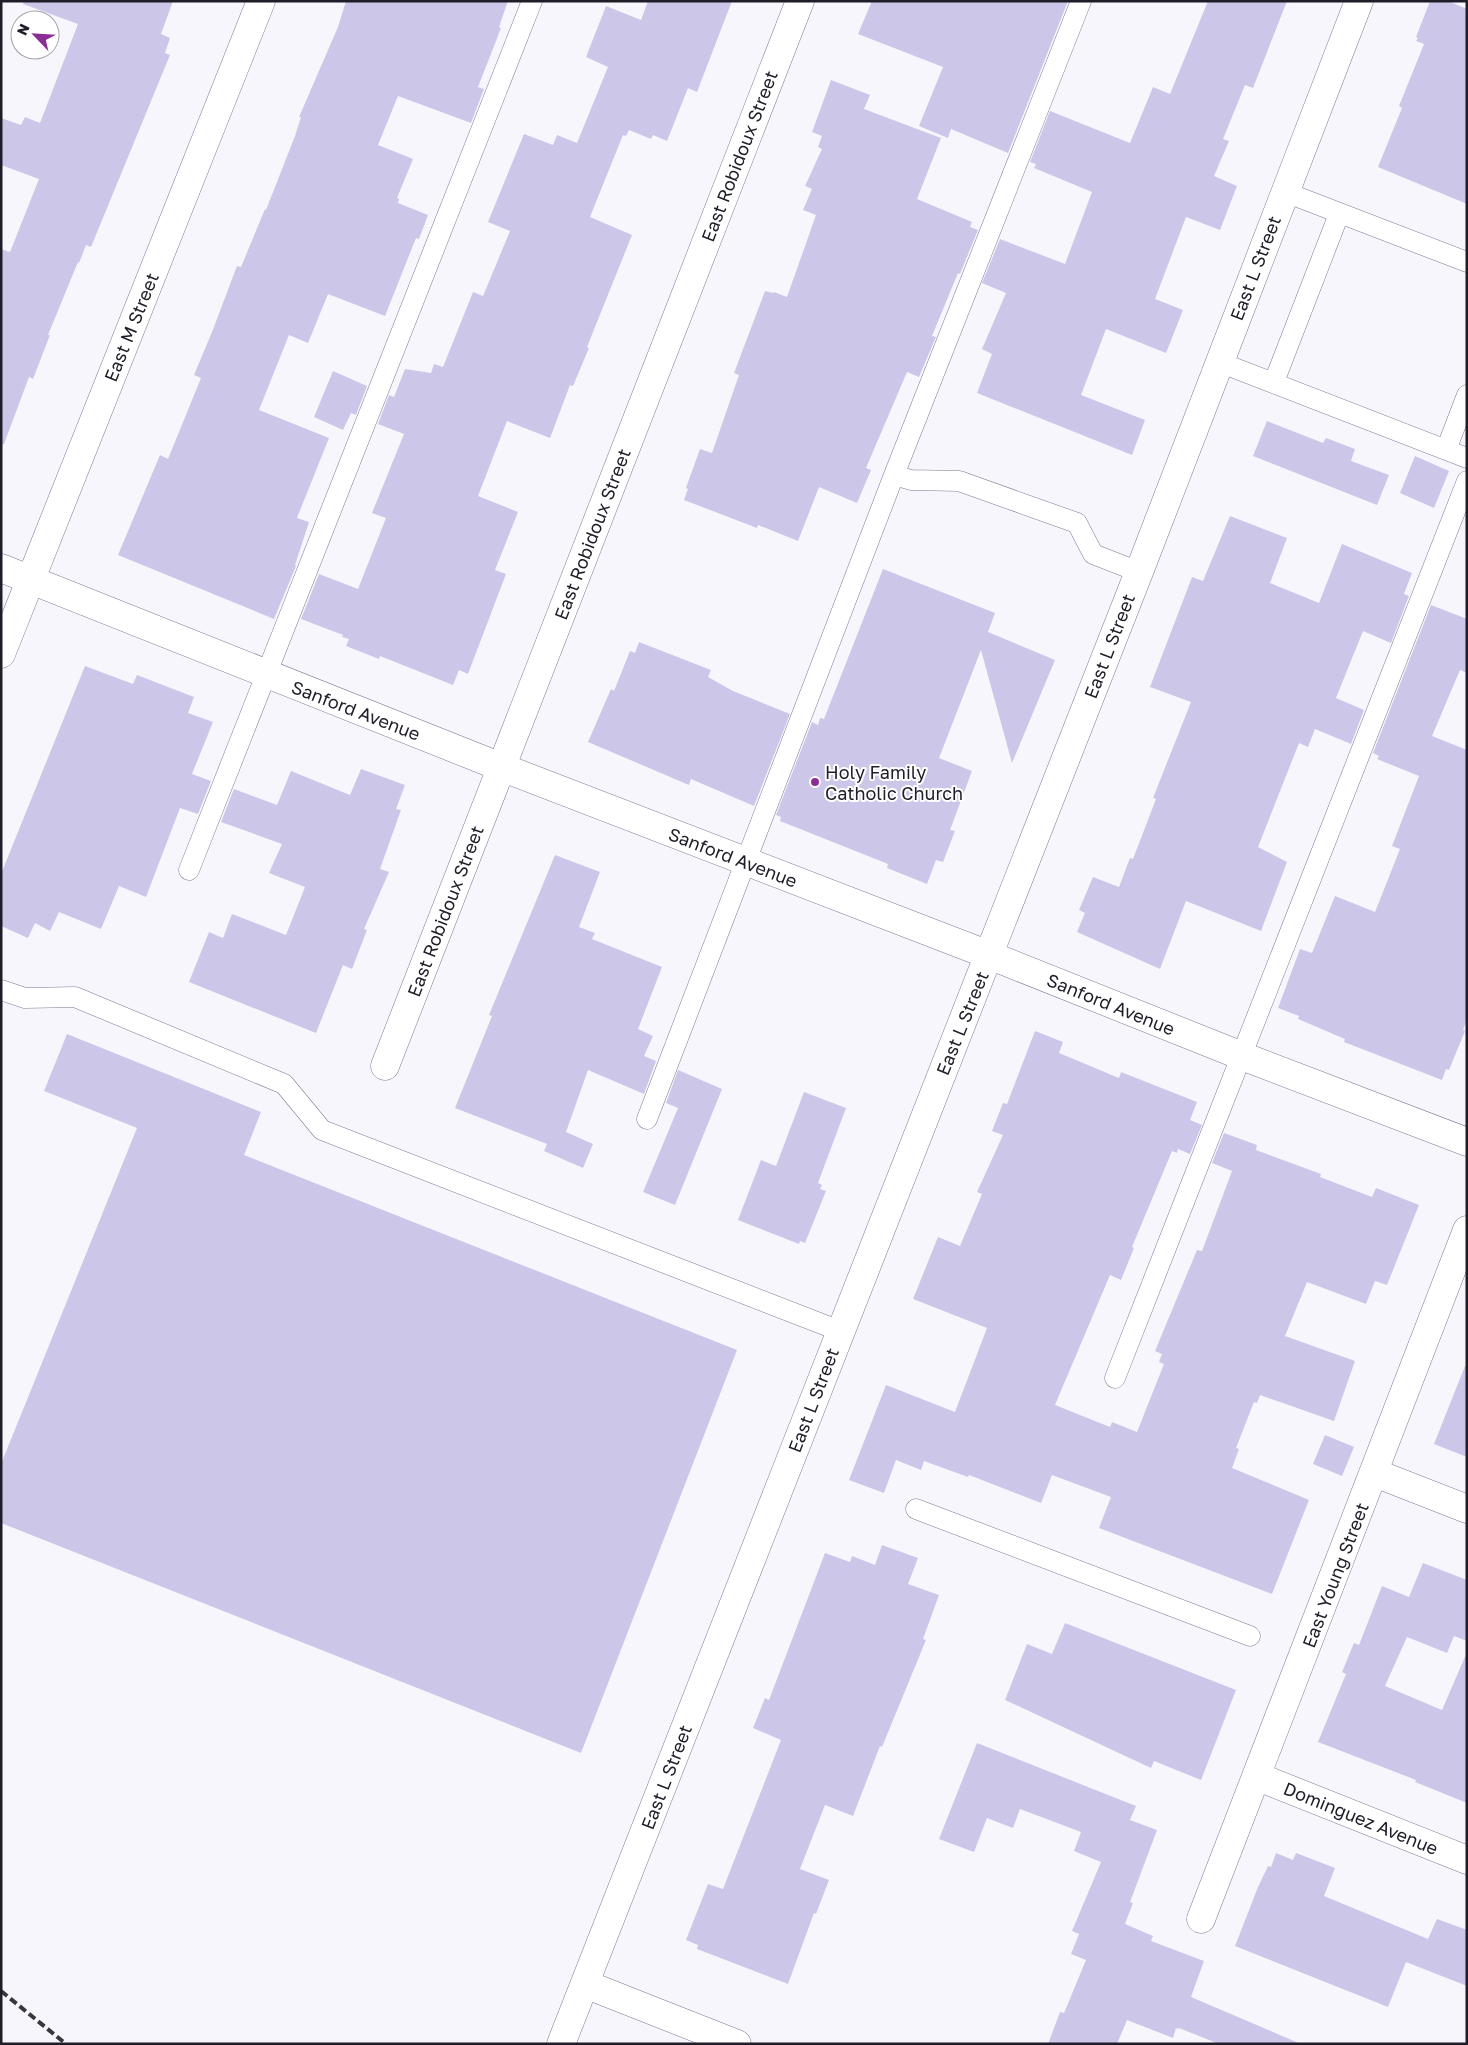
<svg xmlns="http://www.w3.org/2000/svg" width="1468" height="2045" viewBox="0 0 1468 2045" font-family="'Golos Text',sans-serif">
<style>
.building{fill:#ccc7e9}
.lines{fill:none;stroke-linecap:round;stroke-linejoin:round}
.lane-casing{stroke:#817897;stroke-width:21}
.street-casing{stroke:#817897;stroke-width:29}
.secondary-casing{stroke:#817897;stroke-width:29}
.lane{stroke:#fff;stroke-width:20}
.street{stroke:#fff;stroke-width:28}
.secondary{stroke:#fff;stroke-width:28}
.rail{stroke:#3a3641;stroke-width:4;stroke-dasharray:8 4;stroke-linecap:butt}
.poi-dot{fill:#8b2d97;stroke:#fff;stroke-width:2}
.labels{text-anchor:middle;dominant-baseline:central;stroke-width:4;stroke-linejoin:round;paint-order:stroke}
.street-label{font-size:18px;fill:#201c28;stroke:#fff}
.poi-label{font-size:18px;fill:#201c28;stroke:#fff;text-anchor:start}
</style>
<rect width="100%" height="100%" fill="#f7f6fd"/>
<!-- building -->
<path class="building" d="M 24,1 L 173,1 L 161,34 L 170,38 L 165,53 L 170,55 L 91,247 L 86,245 L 79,263 L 78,262 L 48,335 L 50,335 L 33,379 L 29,377 L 4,444 L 1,444 L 1,249 L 10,252 L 39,179 L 1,165 L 1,118 L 21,125 L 25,117 L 40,123 L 78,24 L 23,4 Z
M 346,1 L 508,1 L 499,27 L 501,28 L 478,87 L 484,89 L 471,123 L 398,96 L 378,145 L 413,159 L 397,198 L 399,199 L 398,203 L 428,215 L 419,239 L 416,238 L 385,316 L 328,294 L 308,343 L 289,335 L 259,410 L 329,438 L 297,518 L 309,522 L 295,565 L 296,566 L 274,619 L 118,555 L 160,455 L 168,459 L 201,378 L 194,375 L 212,332 L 237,266 L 241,267 L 265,209 L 266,210 L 295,136 L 301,117 L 299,117 L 338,27 Z
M 648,1 L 732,1 L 697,92 L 688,88 L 667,141 L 653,135 L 651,139 L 629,130 L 626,136 L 623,135 L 590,217 L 632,235 L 587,347 L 589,348 L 573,386 L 570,385 L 550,438 L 507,421 L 478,496 L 518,512 L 495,570 L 506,574 L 468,674 L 459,670 L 453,685 L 380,656 L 379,659 L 346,646 L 349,639 L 342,637 L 343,635 L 301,619 L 319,574 L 358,589 L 386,518 L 372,513 L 404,434 L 378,424 L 389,395 L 394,397 L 405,369 L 431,373 L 434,364 L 443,367 L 473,292 L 483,296 L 510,231 L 488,222 L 524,134 L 553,145 L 557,135 L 577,143 L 608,67 L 586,57 L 606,6 L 641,20 Z
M 872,1 L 1068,1 L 1008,153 L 951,129 L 948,138 L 919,126 L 943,67 L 858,34 Z
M 1208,1 L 1287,1 L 1253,88 L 1245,85 L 1223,139 L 1229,141 L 1214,176 L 1237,186 L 1220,230 L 1186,217 L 1155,299 L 1183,310 L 1166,353 L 1106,329 L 1081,395 L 1145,420 L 1132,455 L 977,393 L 992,354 L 982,349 L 1006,293 L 982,283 L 1000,239 L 1065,264 L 1092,192 L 1034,168 L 1036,164 L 1030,162 L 1050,111 L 1130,143 L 1153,87 L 1170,94 Z
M 1430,1 L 1448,1 L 1467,9 L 1467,204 L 1378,167 L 1402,108 L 1399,106 L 1424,44 L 1416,41 L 1418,38 L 1416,37 Z
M 831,80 L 870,95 L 864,109 L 941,138 L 917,199 L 972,222 L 970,227 L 978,230 L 960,274 L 958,273 L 932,336 L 936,337 L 919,377 L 907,372 L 866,468 L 871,470 L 857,503 L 819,487 L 798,541 L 758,525 L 757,528 L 684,500 L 688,489 L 686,488 L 700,449 L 712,453 L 739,375 L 734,373 L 765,291 L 773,293 L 774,292 L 787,297 L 816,215 L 803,210 L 812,189 L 805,186 L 822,149 L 818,147 L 822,136 L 812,132 Z
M 333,371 L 367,386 L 356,415 L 351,413 L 343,430 L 314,417 Z
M 1267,421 L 1323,443 L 1326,438 L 1355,449 L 1351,461 L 1389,475 L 1377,505 L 1253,456 Z
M 1415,456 L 1449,471 L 1434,508 L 1400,493 Z
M 1230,516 L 1287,538 L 1270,583 L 1319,603 L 1342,544 L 1412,573 L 1404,594 L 1409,596 L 1391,643 L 1363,631 L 1336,698 L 1364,710 L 1351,744 L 1315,729 L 1308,747 L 1299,743 L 1258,847 L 1287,862 L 1261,931 L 1186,901 L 1160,969 L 1077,932 L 1085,913 L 1079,910 L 1093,877 L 1119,887 L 1130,858 L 1133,859 L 1156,799 L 1153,798 L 1191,702 L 1150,687 L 1192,577 L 1203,581 Z
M 883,569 L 995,613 L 988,632 L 1055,660 L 1012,763 L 981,650 L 939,758 L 972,771 L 950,830 L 955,831 L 943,862 L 936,860 L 927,884 L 887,868 L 888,864 L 780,821 L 781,817 L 776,815 L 812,722 L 818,725 L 820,718 L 824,719 Z
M 1431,605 L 1467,619 L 1467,673 L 1460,670 L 1432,736 L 1467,750 L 1467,1019 L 1463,1030 L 1465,1031 L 1449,1070 L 1446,1069 L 1442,1080 L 1344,1042 L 1345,1039 L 1298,1019 L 1299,1016 L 1278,1008 L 1300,949 L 1312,953 L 1335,896 L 1375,912 L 1400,849 L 1392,846 L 1419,776 L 1377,759 L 1379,756 L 1373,753 Z
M 639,642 L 711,670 L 708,677 L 733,691 L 790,714 L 754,806 L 691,779 L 689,785 L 588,742 L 611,689 L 614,691 L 630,651 L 635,653 Z
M 85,666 L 133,684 L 137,675 L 194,697 L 188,713 L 213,722 L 192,774 L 211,781 L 198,814 L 180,808 L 146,897 L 119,886 L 101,929 L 59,912 L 50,931 L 35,923 L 28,938 L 1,926 L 1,874 Z
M 361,769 L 405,785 L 396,809 L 401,810 L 380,869 L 389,872 L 364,929 L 367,930 L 352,969 L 343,965 L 316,1033 L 189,982 L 209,932 L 223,938 L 232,914 L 286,935 L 305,887 L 269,873 L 282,844 L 221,822 L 234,789 L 277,805 L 291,771 L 350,795 Z
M 555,855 L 600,872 L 579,927 L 595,933 L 592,939 L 662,967 L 638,1029 L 653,1036 L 644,1056 L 656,1061 L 644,1094 L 588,1070 L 566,1132 L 593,1144 L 583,1168 L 544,1151 L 547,1144 L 455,1108 L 492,1016 L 489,1015 Z
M 1035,1031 L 1063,1042 L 1059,1053 L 1119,1078 L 1121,1072 L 1197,1102 L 1190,1120 L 1202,1125 L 1190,1154 L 1178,1149 L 1177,1153 L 1172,1151 L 1132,1247 L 1134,1248 L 1121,1280 L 1110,1275 L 1055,1405 L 1110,1427 L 1112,1422 L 1137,1432 L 1164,1364 L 1159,1362 L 1162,1354 L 1155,1351 L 1197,1250 L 1202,1251 L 1232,1171 L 1212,1163 L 1224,1133 L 1257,1145 L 1256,1150 L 1321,1174 L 1320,1177 L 1372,1197 L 1376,1188 L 1419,1205 L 1387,1285 L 1375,1281 L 1366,1304 L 1307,1282 L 1285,1336 L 1355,1361 L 1334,1421 L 1260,1395 L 1257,1403 L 1254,1402 L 1236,1448 L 1239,1449 L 1232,1468 L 1309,1500 L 1272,1594 L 1099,1528 L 1111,1497 L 1052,1475 L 1041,1503 L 969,1475 L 968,1477 L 924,1461 L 921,1470 L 896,1460 L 884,1493 L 849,1480 L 886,1385 L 955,1412 L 987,1328 L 913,1299 L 938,1237 L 960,1246 L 982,1194 L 977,1192 L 1003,1135 L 992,1131 L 1003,1103 L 1007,1104 Z
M 67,1034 L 261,1112 L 244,1155 L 737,1350 L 581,1753 L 1,1523 L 1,1464 L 137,1128 L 44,1091 Z
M 678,1070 L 722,1089 L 675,1205 L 643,1192 L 678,1108 L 666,1103 Z
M 804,1092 L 846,1108 L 818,1183 L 822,1185 L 820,1189 L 826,1191 L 805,1243 L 800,1241 L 799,1244 L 738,1220 L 761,1160 L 776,1166 Z
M 1465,1366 L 1467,1366 L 1467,1457 L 1434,1444 Z
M 1325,1435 L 1354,1447 L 1342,1476 L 1313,1464 Z
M 882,1545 L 918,1558 L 908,1584 L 939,1595 L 923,1639 L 926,1640 L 882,1747 L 880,1746 L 853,1816 L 825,1805 L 800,1869 L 829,1880 L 816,1914 L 814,1913 L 788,1984 L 697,1949 L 698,1945 L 686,1940 L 708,1884 L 723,1889 L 781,1740 L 753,1728 L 765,1698 L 769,1700 L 825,1553 L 850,1562 L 852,1556 L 875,1565 Z
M 1423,1563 L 1467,1580 L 1467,1641 L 1454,1636 L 1447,1653 L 1407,1637 L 1385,1686 L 1442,1710 L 1467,1652 L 1467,1803 L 1415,1782 L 1416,1780 L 1318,1742 L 1346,1674 L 1342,1672 L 1354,1643 L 1359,1645 L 1382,1586 L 1409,1597 Z
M 1065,1623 L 1236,1690 L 1201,1780 L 1154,1761 L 1151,1768 L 1005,1700 L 1027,1644 L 1052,1654 Z
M 977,1743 L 1136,1806 L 1130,1820 L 1157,1830 L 1130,1902 L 1133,1903 L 1125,1924 L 1153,1936 L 1151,1941 L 1204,1961 L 1191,1997 L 1301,2044 L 1219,2044 L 1179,2028 L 1178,2029 L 1176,2028 L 1173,2038 L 1127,2020 L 1117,2044 L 1048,2044 L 1060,2012 L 1064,2013 L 1086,1960 L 1071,1954 L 1079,1934 L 1072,1931 L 1101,1862 L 1074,1851 L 1081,1832 L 1020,1809 L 1013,1828 L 987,1818 L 974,1852 L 939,1839 Z
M 1276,1853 L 1293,1860 L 1296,1853 L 1335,1868 L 1324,1896 L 1428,1939 L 1437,1919 L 1467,1930 L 1467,1986 L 1406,1962 L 1388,2007 L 1235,1946 L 1258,1887 L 1268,1866 L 1271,1867 Z"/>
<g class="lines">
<!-- lane casing -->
<g class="lane-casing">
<path id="lane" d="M 1285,192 L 1467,262
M 1219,362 L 1467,458
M 1274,382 L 1339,214
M 1446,450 L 1467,395
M 894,475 L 911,480 L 959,481 L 1077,523 L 1093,554 L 1139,572
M 189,870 L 532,1
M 1,990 L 25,998 L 75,997 L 284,1084 L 322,1130 L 840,1331
M 647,1119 L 894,475 L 1081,1
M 1115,1378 L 1467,481
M 916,1509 L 1250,1636"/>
</g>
<!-- street casing -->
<g class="street-casing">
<path id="street" d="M 1,654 L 261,1
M 385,1066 L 800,1
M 1375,1473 L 1467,1509
M 1256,1776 L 1467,1860
M 1201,1919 L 1467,1230"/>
</g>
<!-- secondary casing -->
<g class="secondary-casing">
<path id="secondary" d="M 1,568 L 501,767 L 989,955 L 1242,1056 L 1467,1142
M 585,1984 L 737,2044
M 561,2044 L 1139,572 L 1359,1"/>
</g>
<!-- lane -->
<use href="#lane" class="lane"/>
<!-- street -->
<use href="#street" class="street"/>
<!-- secondary -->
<use href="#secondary" class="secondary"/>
<!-- rail -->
<path class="rail" d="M 1,1991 L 66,2044"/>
</g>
<!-- markers -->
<circle class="poi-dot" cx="815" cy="782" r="5"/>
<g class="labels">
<!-- street labels -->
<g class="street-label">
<text transform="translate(739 156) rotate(-69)">East Robidoux Street</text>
<text transform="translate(1255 268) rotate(-69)">East L Street</text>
<text transform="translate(131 327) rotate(-68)">East M Street</text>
<text transform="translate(592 534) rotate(-69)">East Robidoux Street</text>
<text transform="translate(1109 646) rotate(-69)">East L Street</text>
<text transform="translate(356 710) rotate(21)">Sanford Avenue</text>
<text transform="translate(733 857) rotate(21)">Sanford Avenue</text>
<text transform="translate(445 911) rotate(-69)">East Robidoux Street</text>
<text transform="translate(1111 1004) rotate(22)">Sanford Avenue</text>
<text transform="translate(962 1023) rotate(-68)">East L Street</text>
<text transform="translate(813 1400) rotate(-69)">East L Street</text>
<text transform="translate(1335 1575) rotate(-69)">East Young Street</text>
<text transform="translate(666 1777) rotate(-69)">East L Street</text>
<text transform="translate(1361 1818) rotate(22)">Dominguez Avenue</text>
</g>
<!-- poi labels -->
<g class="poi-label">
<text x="825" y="772">Holy Family<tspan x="825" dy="21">Catholic Church</tspan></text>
</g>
</g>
<!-- border -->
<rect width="1468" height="2045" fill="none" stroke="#201c28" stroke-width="5"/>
<!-- north arrow -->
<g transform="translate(35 35) rotate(295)"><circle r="24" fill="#ffffff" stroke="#a6a4a9"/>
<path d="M0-4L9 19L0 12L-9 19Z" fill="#8b2d97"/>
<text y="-8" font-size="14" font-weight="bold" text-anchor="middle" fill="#201c28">N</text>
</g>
</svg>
